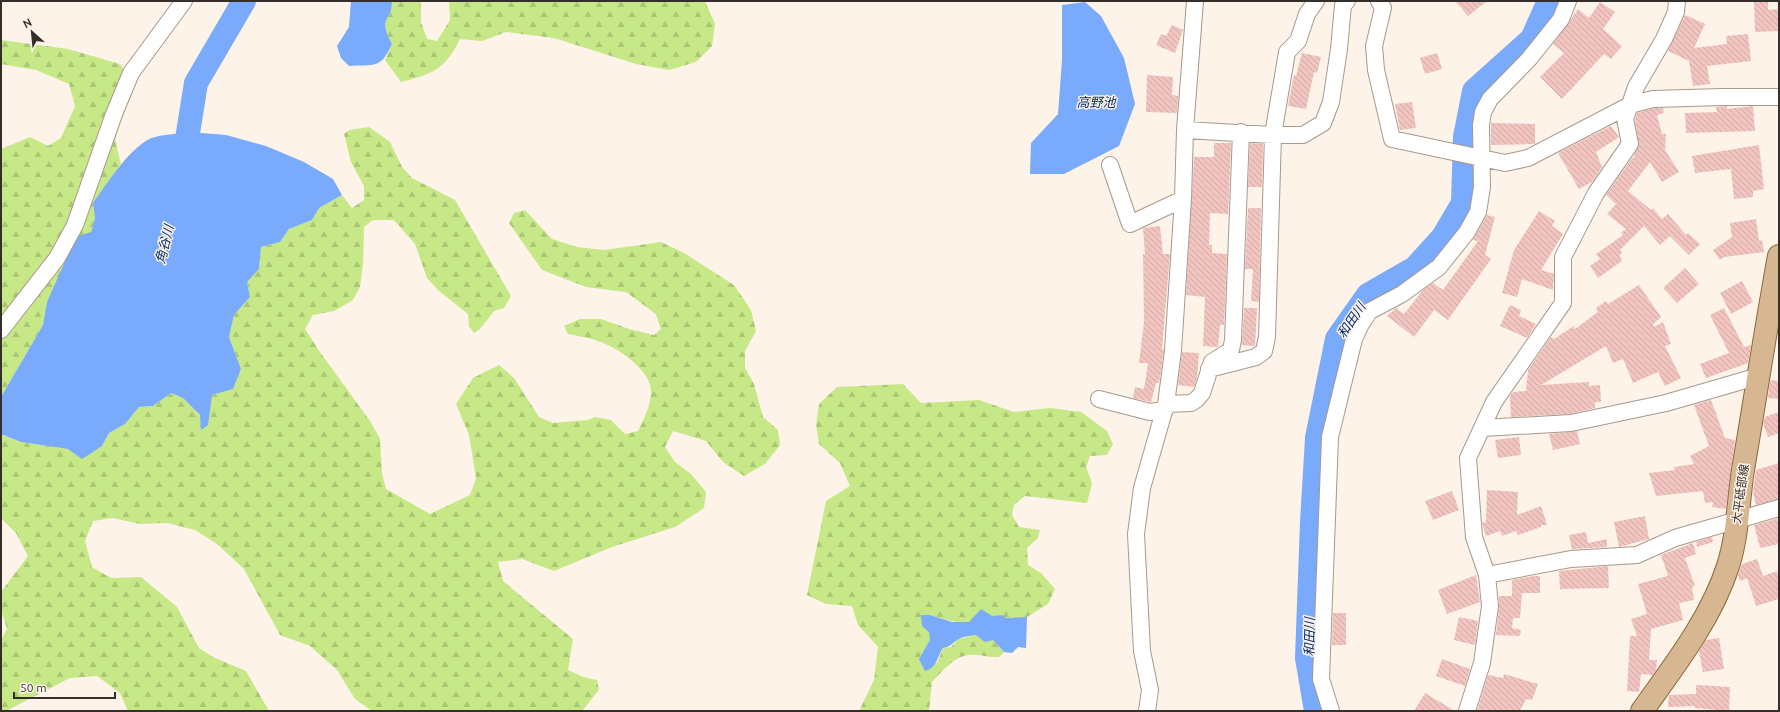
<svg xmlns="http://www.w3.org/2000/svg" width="1780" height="712" viewBox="0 0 1780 712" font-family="Ubuntu,'Noto Sans JP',sans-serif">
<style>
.forest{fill:url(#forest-firs)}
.water{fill:#79aafb}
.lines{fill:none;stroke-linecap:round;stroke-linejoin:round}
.river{stroke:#79aafb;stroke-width:24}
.building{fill:url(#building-back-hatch)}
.minor-casing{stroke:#a6998d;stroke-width:18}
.primary-casing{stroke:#8d683e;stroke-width:24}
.minor{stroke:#fff;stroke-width:16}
.primary{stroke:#d7b791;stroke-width:22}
.labels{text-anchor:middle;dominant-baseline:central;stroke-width:3;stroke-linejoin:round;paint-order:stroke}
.street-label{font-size:12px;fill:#352f2b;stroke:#fef3e9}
.water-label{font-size:13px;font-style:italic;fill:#012c71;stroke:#fef3e9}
</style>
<defs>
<pattern id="forest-firs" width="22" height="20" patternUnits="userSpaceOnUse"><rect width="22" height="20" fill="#c6e887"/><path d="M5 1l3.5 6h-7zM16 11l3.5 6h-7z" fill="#abc775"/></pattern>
<pattern id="building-back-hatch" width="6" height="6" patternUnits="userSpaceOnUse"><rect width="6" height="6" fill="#f1c4c0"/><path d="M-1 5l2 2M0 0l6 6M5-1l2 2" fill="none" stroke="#cfa9a5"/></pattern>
</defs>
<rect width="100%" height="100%" fill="#fef3e9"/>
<!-- forest -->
<path class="forest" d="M 392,1 L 421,1 L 421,22 L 427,39 L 437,41 L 450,20 L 449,1 L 705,1 L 715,24 L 712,46 L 696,62 L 669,70 L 636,64 L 554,38 L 506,32 L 482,41 L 460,39 C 445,70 432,74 401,82 L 385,60 L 392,44 C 377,16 392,23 392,1 Z
M 1,40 L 68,49 L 120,64 L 133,85 L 115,140 L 121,164 L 93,203 L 95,218 L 91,232 L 47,302 L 43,325 L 1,397 L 1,149 L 30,137 L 48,146 L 61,138 L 75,106 L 69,84 L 36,70 L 1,64 Z
M 369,127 L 390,142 L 402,167 L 412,178 L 455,200 L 511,296 L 504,308 L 494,311 L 480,329 L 474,333 L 469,326 L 468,314 L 439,291 L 427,278 L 415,244 L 394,220 L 373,220 L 364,227 L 363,264 L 360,287 L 353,300 L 334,311 L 313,315 L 305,329 L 320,352 L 370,421 L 380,439 L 382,473 L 386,489 L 430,514 L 470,495 L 476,478 L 469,435 L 456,404 L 473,378 L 499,365 L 514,378 L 539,417 L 553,423 L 588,420 L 595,417 L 611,420 L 625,434 L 638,431 C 644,419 651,405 651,391 C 651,369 614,345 595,340 C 586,337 577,336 568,334 L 564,326 L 580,319 L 601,319 L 629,329 L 654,335 L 661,329 L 656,314 L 626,292 L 586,287 L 542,270 L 509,223 L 514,213 L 525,210 L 552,239 L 577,247 L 604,250 L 661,242 L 684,253 L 734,285 L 751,310 L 756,331 L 745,351 L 745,368 L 754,384 L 763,417 L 778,430 L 780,445 L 765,464 L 744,476 L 723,462 L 706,441 L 673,431 L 665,447 L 675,462 L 691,474 L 706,492 L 704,508 L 675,527 L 612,547 L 554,571 L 522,559 L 498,562 L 503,581 L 573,639 L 568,670 L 583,677 L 597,680 L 599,690 L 582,711 L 372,711 L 355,699 L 337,670 L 310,646 L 280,635 L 244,569 L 217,544 L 195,530 L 167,523 L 140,524 L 113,518 L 93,521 L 85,541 L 92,567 L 111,578 L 141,577 L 177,607 L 199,648 L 213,657 L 246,671 L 269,711 L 128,711 L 120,693 L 97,676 L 70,678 L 6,711 L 1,711 L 1,640 L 7,629 L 1,610 L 1,592 L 28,556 L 16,533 L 1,518 L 1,434 L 21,442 L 68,449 L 102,446 L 109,433 L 125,424 L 139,407 L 153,406 L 171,393 L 183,398 L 200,415 L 212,395 L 233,389 L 241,369 L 229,337 L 234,315 L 250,297 L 247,282 L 259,269 L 261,247 L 280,242 L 289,229 L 312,220 L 319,208 L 342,195 L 352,208 L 364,200 L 364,186 L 351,162 L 344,134 L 349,130 Z
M 903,384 L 921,403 L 979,400 L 1014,412 L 1050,408 L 1081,412 L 1107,431 L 1113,444 L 1107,455 L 1090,456 L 1086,467 L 1092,483 L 1087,503 L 1025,496 L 1014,505 L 1012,515 L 1019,527 L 1040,530 L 1038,538 L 1027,548 L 1028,565 L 1041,573 L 1055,589 L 1048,604 L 1027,617 L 1006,619 L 1002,615 C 991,616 982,620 971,622 C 957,624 943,619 930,615 L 930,640 L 919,659 L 937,663 L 943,648 L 951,647 L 958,639 L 976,635 L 993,640 L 1004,652 L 999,657 C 989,658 980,654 970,655 C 955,655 942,672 932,682 L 929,711 L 859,711 L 874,680 L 878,647 L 858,625 L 852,606 L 826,604 L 807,595 L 826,501 L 850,486 L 840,463 L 819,444 L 816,425 L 819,404 L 837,387 Z"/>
<!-- water -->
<path class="water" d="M 351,1 L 392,1 C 392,23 377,16 392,44 C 380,70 375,64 349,66 L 341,58 L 337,46 L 349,27 Z
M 1085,2 L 1101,16 L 1124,58 L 1135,104 L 1119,146 L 1064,174 L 1030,174 L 1031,143 L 1058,114 L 1062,60 L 1062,5 Z
M 189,132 L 226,135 L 266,146 L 304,162 L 333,179 L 342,195 L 319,208 L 312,220 L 289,229 L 280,242 L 261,247 L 259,269 L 247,282 L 250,297 L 234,315 L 229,337 L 241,369 L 233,389 L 212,395 L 208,425 L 201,430 L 200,415 L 183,398 L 171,393 L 153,406 L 139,407 L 125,424 L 109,433 L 102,446 L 82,459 L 68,449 L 21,442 L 1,434 L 1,397 L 43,325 L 47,302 L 76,237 L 91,232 L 95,218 L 93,203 C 106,185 133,142 155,137 C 166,134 178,134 189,132 Z
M 981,609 L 992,616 L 1002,615 L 1006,618 L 1027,617 L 1026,648 L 1018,647 L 1012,653 L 1004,652 L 993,640 L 985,642 L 976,635 C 970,636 964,636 959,639 C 952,642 953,646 943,648 C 937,657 937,668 925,671 L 919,659 L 930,640 L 929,632 L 922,626 L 921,615 L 930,615 L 952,622 L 969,622 Z"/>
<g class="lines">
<!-- river -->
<path class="river" d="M 183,164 L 196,83 L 244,1
M 1316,711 L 1307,658 L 1312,522 L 1317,438 L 1337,339 L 1368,295 L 1415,268 L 1443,237 L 1463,203 L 1465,137 L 1474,91 L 1532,39 L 1549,1"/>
</g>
<!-- building -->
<path class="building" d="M 1455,1 L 1487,1 L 1468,16 Z
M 1754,1 L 1768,1 L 1768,10 L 1779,9 L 1779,31 L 1755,32 Z
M 1600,2 L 1615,12 L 1603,29 L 1622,46 L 1611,59 L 1604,54 L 1562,99 L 1540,77 L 1564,53 L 1553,44 L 1578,9 L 1589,18 Z
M 1685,15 L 1705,24 L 1694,48 L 1727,44 L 1726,36 L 1748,34 L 1751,61 L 1707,66 L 1710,84 L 1693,86 L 1689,61 L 1668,51 Z
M 1172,25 L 1183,30 L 1175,53 L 1156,45 L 1161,34 L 1166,36 Z
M 1302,53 L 1321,57 L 1317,73 L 1314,72 L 1306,109 L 1288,106 L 1294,75 L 1296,76 Z
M 1437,53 L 1442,69 L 1425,74 L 1420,58 Z
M 1147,75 L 1173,77 L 1172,95 L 1178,96 L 1177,113 L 1146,112 Z
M 1412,102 L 1416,128 L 1400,130 L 1395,104 Z
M 1727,106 L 1727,109 L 1753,106 L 1755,131 L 1686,133 L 1685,113 L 1717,112 L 1716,107 Z
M 1654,108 L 1663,108 L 1664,113 L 1657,115 L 1662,134 L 1666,134 L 1665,150 L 1679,172 L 1662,182 L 1650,162 L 1628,191 L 1651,210 L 1653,208 L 1662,219 L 1668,214 L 1686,235 L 1688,233 L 1700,244 L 1689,255 L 1670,236 L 1660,245 L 1644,226 L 1620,250 L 1622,253 L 1619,255 L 1622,261 L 1598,278 L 1590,266 L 1600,259 L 1596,254 L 1623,235 L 1621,233 L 1626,229 L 1607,214 L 1616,204 L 1606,195 L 1633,157 L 1634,159 L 1634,155 L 1639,146 L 1635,120 L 1637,113 Z
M 1491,123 L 1535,124 L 1535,144 L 1491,145 Z
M 1611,126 L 1619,137 L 1596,152 L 1602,167 L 1592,182 L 1579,189 L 1558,153 Z
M 1214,143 L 1231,143 L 1228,214 L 1210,213 L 1209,245 L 1212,245 L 1212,253 L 1227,254 L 1224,325 L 1220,325 L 1218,347 L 1203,346 L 1205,297 L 1186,295 L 1194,157 L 1214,157 Z
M 1250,143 L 1263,144 L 1262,187 L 1248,187 Z
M 1759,145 L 1764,189 L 1753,191 L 1753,197 L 1734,199 L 1731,169 L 1695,173 L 1692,156 Z
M 1248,208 L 1261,208 L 1259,302 L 1251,301 L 1253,269 L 1245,269 Z
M 1539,211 L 1555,221 L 1552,226 L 1563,234 L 1541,270 L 1554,274 L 1553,290 L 1522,279 L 1517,297 L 1502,293 L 1514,250 Z
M 1487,215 L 1495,217 L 1485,255 L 1491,259 L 1448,320 L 1434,310 L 1414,337 L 1387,316 L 1396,308 L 1404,314 L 1423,290 L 1433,283 L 1443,290 L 1478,241 L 1473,240 Z
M 1756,219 L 1759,241 L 1762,240 L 1764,252 L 1724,257 L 1720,260 L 1713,250 L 1732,237 L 1730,223 Z
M 1160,226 L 1163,254 L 1170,254 L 1162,349 L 1164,350 L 1159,383 L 1156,383 L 1151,402 L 1133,398 L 1135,387 L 1144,389 L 1148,363 L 1139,363 L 1144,322 L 1143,254 L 1145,254 L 1143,228 Z
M 1685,268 L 1699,284 L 1677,303 L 1663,288 Z
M 1742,281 L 1753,302 L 1731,314 L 1720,293 Z
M 1639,285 L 1661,317 L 1653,324 L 1654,327 L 1663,322 L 1671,344 L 1665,346 L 1681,378 L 1665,386 L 1658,372 L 1633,383 L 1623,359 L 1613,363 L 1606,346 L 1541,385 L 1589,382 L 1589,386 L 1600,385 L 1601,402 L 1595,402 L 1595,408 L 1570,414 L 1511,417 L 1510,396 L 1513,392 L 1526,391 L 1528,370 L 1551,337 L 1554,339 L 1574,326 L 1575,329 L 1598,312 L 1596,308 L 1606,301 L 1608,304 Z
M 1510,305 L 1521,310 L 1519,316 L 1536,324 L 1527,338 L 1500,326 Z
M 1244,308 L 1257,308 L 1255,346 L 1242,345 Z
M 1724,308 L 1744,347 L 1751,345 L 1748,363 L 1706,378 L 1700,364 L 1729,353 L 1710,315 Z
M 1182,352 L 1199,353 L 1197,378 L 1194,387 L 1178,385 Z
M 1770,380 L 1779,381 L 1778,399 L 1768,398 Z
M 1711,400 L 1725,438 L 1735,440 L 1726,509 L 1712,507 L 1713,502 L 1705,503 L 1703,491 L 1656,496 L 1649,473 L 1675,470 L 1674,467 L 1694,464 L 1690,456 L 1709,446 L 1694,405 Z
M 1779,412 L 1779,433 L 1768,437 L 1763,423 L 1765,417 Z
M 1577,431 L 1580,444 L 1553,450 L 1549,434 Z
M 1519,437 L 1521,455 L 1498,458 L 1495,440 Z
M 1779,463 L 1779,499 L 1756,505 L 1753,493 L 1756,470 Z
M 1487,490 L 1518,492 L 1517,515 L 1541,506 L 1547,525 L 1541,525 L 1541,527 L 1518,535 L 1516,531 L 1502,536 L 1500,531 L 1486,536 L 1482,523 L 1486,522 Z
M 1452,491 L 1459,510 L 1433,520 L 1425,501 Z
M 1645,516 L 1649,539 L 1619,547 L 1614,522 Z
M 1779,518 L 1779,544 L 1760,548 L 1754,525 Z
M 1586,532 L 1588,543 L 1607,539 L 1607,547 L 1572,549 L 1569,535 Z
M 1712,537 L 1713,542 L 1697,547 L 1696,542 Z
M 1693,543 L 1696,554 L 1685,558 L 1695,586 L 1692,587 L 1694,600 L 1679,603 L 1683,620 L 1651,629 L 1649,660 L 1657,660 L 1656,670 L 1653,675 L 1641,674 L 1639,692 L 1627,691 L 1630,636 L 1637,636 L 1631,619 L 1647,614 L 1638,584 L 1668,576 L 1661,555 Z
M 1757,559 L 1763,576 L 1777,571 L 1779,579 L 1779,599 L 1756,606 L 1747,578 L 1740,581 L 1738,575 L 1742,564 Z
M 1608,566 L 1609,588 L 1560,589 L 1559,571 Z
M 1476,575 L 1480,602 L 1447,614 L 1438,590 Z
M 1534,576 L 1540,576 L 1540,593 L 1522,593 L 1520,618 L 1513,618 L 1512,628 L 1521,630 L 1520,636 L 1496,635 L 1499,607 L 1499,596 L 1512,596 L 1512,580 Z
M 1333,613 L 1346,613 L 1346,645 L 1332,645 Z
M 1459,617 L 1478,621 L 1475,645 L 1454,640 Z
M 1719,638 L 1724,669 L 1703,672 L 1699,651 L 1706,640 Z
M 1442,659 L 1470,669 L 1465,686 L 1436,676 Z
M 1504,674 L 1538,684 L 1532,700 L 1526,699 L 1520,711 L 1477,711 L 1488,675 L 1503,678 Z
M 1696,685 L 1730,687 L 1729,711 L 1695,708 L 1695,706 L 1668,707 L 1669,695 L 1696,694 Z
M 1425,693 L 1455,711 L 1414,711 Z"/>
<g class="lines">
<!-- minor casing -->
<g class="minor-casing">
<path id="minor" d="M 1379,1 L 1383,8 L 1374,46 L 1376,70 L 1392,139 L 1505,163 L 1528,158 L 1630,105 L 1653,99 L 1722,97 L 1779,97
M 1185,130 L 1273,135 L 1303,135 L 1323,123 L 1331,102 L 1339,49 L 1343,5 L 1347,1
M 1110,165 L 1130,224 L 1183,199
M 1,330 L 57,258 L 75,225 L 114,114 L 131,73 L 184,1
M 1209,369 L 1256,357 L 1264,351 L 1267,337 L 1273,135 L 1287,52 L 1298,41 L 1307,14 L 1316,1
M 1099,399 L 1150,412 L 1165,410
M 1166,404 L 1191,403 L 1197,399 L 1202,393 L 1212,362 L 1231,350 L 1233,340 L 1241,132
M 1482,428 L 1571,423 L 1666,403 L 1759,376
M 1487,575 L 1571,559 L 1637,555 L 1675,538 L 1779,508
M 1147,711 L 1150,690 L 1142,651 L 1136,534 L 1142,488 L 1166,404 L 1173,351 L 1183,199 L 1185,130 L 1195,1
M 1331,711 L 1321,679 L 1330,437 L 1354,339 L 1361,324 L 1370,311 L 1402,294 L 1439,267 L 1467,232 L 1478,212 L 1482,187 L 1481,125 L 1483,112 L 1490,99 L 1529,59 L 1561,19 L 1568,1
M 1467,711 L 1482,663 L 1490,606 L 1487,575 L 1474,537 L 1468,458 L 1494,402 L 1563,303 L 1563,257 L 1596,193 L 1630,144 L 1625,119 L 1636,87 L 1664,39 L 1676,12 L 1677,1"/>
</g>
<!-- primary casing -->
<g class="primary-casing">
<path id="primary" d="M 1642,711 C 1674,666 1711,619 1728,566 C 1738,535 1738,502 1743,470 C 1755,399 1766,327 1779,256"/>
</g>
<!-- minor -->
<use href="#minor" class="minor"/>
<!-- primary -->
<use href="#primary" class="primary"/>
</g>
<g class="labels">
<!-- street labels -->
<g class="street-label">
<text transform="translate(1740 494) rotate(-82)">大平砥部線</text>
</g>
<!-- water labels -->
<g class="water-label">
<text x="1096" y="102">高野池</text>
<text transform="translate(164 244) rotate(-76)">角谷川</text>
<text transform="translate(1351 320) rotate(-56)">和田川</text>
<text transform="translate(1309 637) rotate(-89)">和田川</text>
</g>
</g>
<!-- border -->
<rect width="1780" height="712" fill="none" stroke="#352f2b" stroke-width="4"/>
<!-- north arrow -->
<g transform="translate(32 32) rotate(333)" stroke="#fef3e9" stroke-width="3" paint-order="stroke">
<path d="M0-3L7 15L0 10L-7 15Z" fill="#352f2b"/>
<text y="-6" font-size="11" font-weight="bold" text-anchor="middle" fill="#352f2b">N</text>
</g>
<!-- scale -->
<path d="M14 692v6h101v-6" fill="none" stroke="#352f2b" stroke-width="2"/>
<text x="20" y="692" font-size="12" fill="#352f2b" stroke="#fef3e9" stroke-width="3" paint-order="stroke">50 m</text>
</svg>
